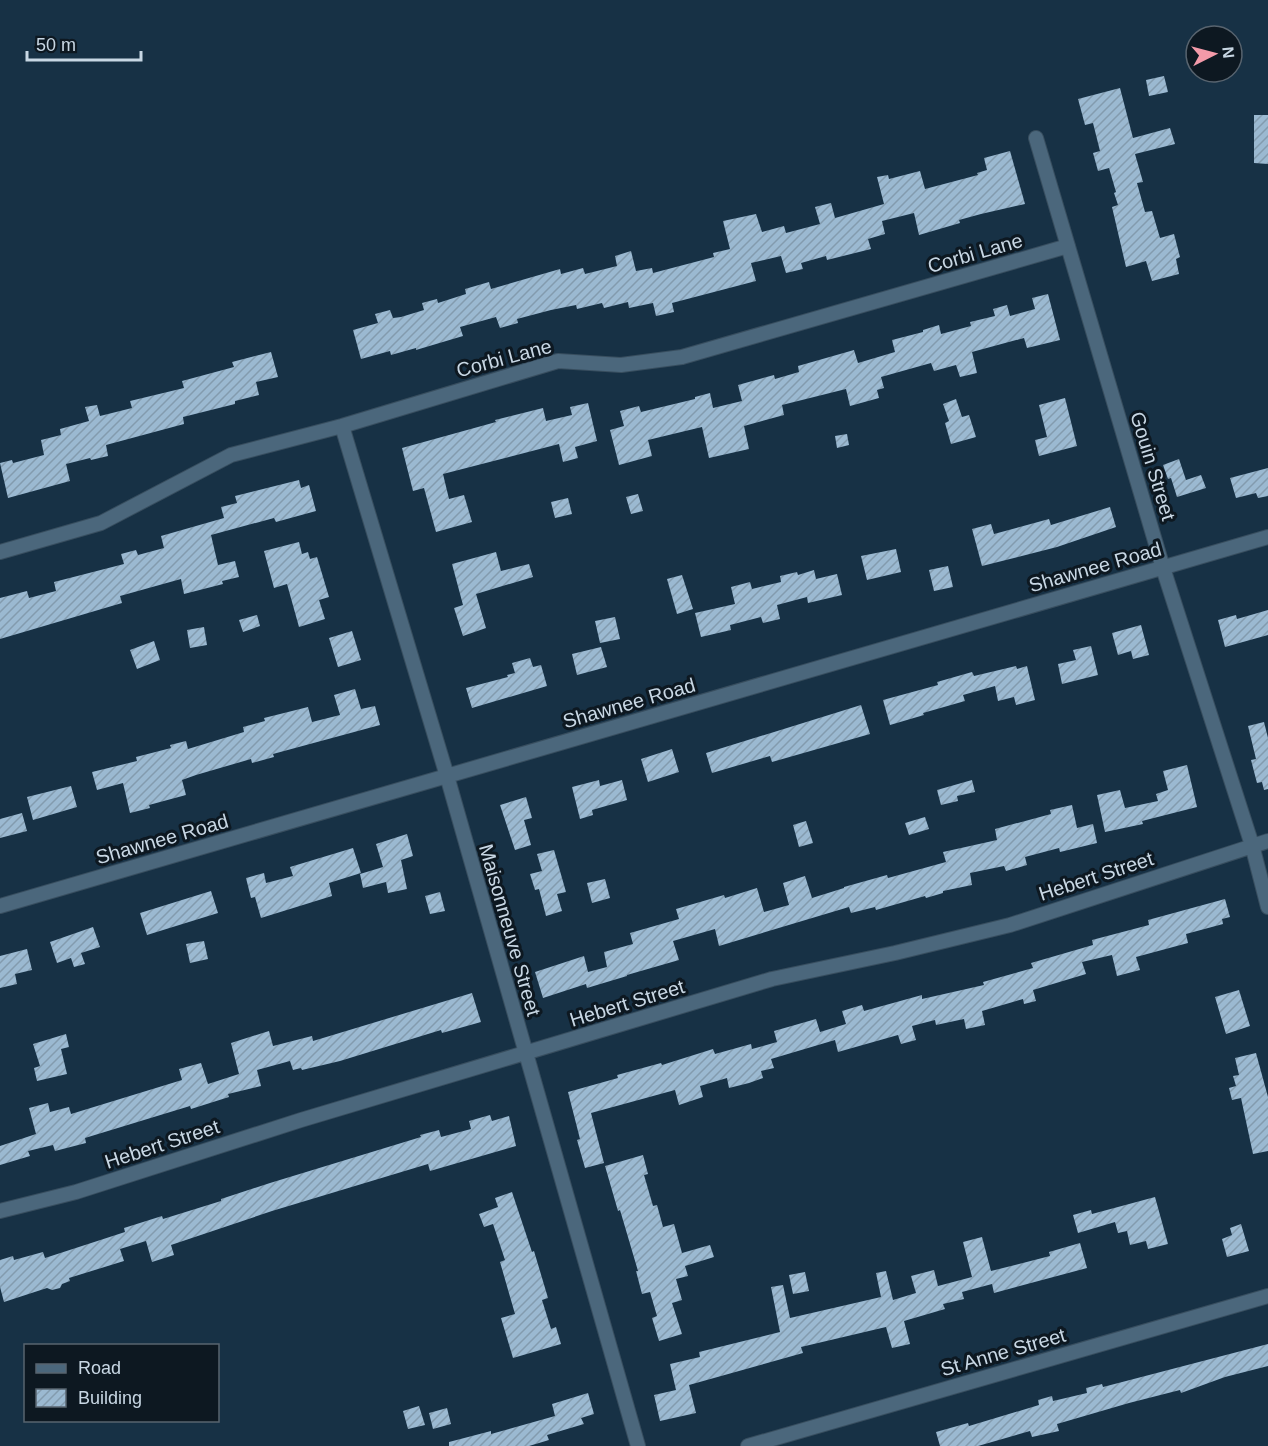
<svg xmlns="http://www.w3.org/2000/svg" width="1268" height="1446" viewBox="0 0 1268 1446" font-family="Arial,sans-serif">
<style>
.building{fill:url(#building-hatch)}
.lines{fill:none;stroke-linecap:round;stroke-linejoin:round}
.street-casing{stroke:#384e5f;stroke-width:16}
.street{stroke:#4b677c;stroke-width:14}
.labels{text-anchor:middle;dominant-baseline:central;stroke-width:6;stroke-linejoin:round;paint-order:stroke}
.street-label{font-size:20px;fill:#c8d7e4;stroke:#0d1821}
</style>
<defs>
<pattern id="building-hatch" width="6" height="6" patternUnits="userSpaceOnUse" patternTransform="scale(1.5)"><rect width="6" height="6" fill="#9bb9d1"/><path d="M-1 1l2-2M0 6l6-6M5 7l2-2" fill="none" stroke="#839bae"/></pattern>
</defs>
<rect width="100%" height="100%" fill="#173145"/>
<!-- building -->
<path class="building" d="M 1164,76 L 1168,92 L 1149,96 L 1146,80 Z
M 1120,88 L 1133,138 L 1170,128 L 1175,144 L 1135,154 L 1143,182 L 1137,183 L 1145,212 L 1152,211 L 1160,238 L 1174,234 L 1180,257 L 1176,259 L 1179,274 L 1152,281 L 1146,261 L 1126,267 L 1112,207 L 1118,205 L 1114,193 L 1116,192 L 1109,168 L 1098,171 L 1093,153 L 1100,151 L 1093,123 L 1085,125 L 1078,99 Z
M 1254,115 L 1268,115 L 1268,164 L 1254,163 Z
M 1010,151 L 1025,204 L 981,214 L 959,220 L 960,223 L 919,235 L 914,213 L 882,221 L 885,234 L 868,239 L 871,249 L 827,260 L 826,256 L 801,263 L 803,269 L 786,273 L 781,256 L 751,263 L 756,281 L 672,303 L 674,312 L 656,316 L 653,303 L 629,308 L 628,302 L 604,308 L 602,303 L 577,309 L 576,305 L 551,310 L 517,319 L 518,323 L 500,328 L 496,317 L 460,327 L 463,336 L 416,350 L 416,348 L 391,355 L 390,351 L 361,359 L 353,330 L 378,323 L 375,314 L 390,310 L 393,318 L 401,317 L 424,310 L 422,303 L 437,299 L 438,303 L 466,294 L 465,289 L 489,282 L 491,289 L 560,269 L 561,274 L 583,268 L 585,274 L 617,266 L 615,256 L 631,251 L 636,271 L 652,268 L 653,273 L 714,257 L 713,253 L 730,249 L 723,221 L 756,214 L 762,232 L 784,226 L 786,233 L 820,224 L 815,207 L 831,203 L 835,218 L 884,204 L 877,177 L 888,175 L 889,179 L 920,171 L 925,189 L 978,175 L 977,173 L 987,170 L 984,158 Z
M 1048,294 L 1060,340 L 1027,348 L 1024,338 L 972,352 L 977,373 L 960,377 L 956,365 L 934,371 L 931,363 L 881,377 L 884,388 L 877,390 L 879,398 L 850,406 L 846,389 L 782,405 L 784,415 L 744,426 L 749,449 L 709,458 L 702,427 L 648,440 L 652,456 L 619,465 L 610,430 L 624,426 L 620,411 L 639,406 L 641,412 L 695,399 L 695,397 L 710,393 L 713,408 L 742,401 L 738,385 L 774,375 L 775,379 L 799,372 L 798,366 L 854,350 L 858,363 L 895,352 L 892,340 L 923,332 L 923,330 L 939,325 L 941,334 L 971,326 L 970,322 L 995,316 L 993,309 L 1007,305 L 1010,316 L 1035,309 L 1032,298 Z
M 271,352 L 278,377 L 256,382 L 259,395 L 235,401 L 235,404 L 183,417 L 184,424 L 106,445 L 108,456 L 91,460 L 90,458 L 66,464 L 70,481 L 8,498 L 0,463 L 12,460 L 13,463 L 44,455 L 41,440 L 61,435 L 60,429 L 89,421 L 85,407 L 97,405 L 100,416 L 132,408 L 130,401 L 184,388 L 182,381 L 234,367 L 232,362 Z
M 1065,398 L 1077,446 L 1039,456 L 1035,440 L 1047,437 L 1039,405 Z
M 956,399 L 962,417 L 969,415 L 976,437 L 951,444 L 945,423 L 949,421 L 943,404 Z
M 588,403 L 597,441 L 575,447 L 578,458 L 563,462 L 559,444 L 443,474 L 449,499 L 464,495 L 472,522 L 436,532 L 424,488 L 413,491 L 402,448 L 496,422 L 495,420 L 543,408 L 546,421 L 572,415 L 570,407 Z
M 847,434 L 849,445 L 837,448 L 835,436 Z
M 1179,459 L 1186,480 L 1201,475 L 1206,488 L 1177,497 L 1171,478 L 1168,479 L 1163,465 Z
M 1268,468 L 1268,496 L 1258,498 L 1256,493 L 1236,498 L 1230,478 Z
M 299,480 L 301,488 L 309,485 L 316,511 L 276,522 L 274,518 L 211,535 L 218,565 L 235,561 L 239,577 L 222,581 L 223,584 L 184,594 L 181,579 L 120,596 L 122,603 L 0,639 L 0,598 L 27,591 L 29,598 L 56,591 L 54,582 L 124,564 L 121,554 L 136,550 L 138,555 L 164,548 L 161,536 L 224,518 L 221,507 L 237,503 L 235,496 Z
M 638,494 L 643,511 L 631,514 L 626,497 Z
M 568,498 L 572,514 L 555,518 L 551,502 Z
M 1110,507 L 1116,527 L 1057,547 L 982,566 L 972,529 L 991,524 L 994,534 L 1049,519 L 1051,525 Z
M 299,542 L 302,554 L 308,552 L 310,559 L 317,557 L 329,597 L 319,600 L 325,619 L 299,627 L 287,584 L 274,588 L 264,551 Z
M 896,549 L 901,572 L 867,580 L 861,556 Z
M 496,552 L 501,571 L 529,564 L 533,577 L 476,594 L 486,628 L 463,636 L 454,608 L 463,605 L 452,564 Z
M 948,566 L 953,587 L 934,591 L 929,570 Z
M 814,570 L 816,579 L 837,574 L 842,595 L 808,603 L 807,597 L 777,605 L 780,619 L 763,623 L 761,617 L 730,625 L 731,630 L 701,637 L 695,613 L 735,604 L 731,587 L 750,582 L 752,589 L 781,582 L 780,576 L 797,572 L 798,575 Z
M 682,575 L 693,609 L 677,614 L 667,579 Z
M 1268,610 L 1268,635 L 1225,647 L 1218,620 L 1236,615 L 1237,619 Z
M 257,615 L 260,626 L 243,632 L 239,620 Z
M 615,617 L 620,639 L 600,643 L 595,621 Z
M 1141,625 L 1149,655 L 1133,659 L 1131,651 L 1118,655 L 1112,633 Z
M 204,627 L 207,645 L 190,648 L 187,630 Z
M 352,631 L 361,660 L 338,667 L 329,638 Z
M 154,641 L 160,660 L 137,669 L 130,650 Z
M 1091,646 L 1098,675 L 1062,684 L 1058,664 L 1076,660 L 1073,650 Z
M 601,647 L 607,667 L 577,675 L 572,654 Z
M 530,658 L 533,667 L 541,665 L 547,686 L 472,708 L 466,688 L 508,677 L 507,675 L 515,673 L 512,663 Z
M 1016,666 L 1017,669 L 1027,666 L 1035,700 L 1016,705 L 1014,697 L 998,701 L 995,686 L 963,695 L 965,701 L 923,713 L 924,715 L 890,725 L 883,700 L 938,685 L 937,682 L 972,672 L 974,676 Z
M 355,689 L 361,709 L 375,706 L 380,725 L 273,754 L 274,757 L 252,763 L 251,759 L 196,775 L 182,780 L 186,795 L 149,805 L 150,808 L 130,813 L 123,783 L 97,790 L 92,772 L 137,761 L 136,757 L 171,748 L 170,745 L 186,741 L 188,749 L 244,732 L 243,727 L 265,721 L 264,718 L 308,707 L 312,722 L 340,715 L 334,695 Z
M 861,705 L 870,734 L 772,762 L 770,756 L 712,773 L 706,753 Z
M 1264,722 L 1268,738 L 1268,789 L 1264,790 L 1262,782 L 1257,783 L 1251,760 L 1256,759 L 1248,726 Z
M 672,749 L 679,772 L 648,782 L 641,759 Z
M 1187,765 L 1197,807 L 1142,821 L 1143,824 L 1105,832 L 1097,795 L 1120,790 L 1125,808 L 1158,801 L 1156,794 L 1168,790 L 1163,771 Z
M 599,780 L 600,786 L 622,780 L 627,800 L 592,810 L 593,815 L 580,819 L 572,787 Z
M 972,780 L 975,792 L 957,796 L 958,801 L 941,805 L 937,790 Z
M 71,786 L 77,807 L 33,820 L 27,797 Z
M 526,797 L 532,818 L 524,820 L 531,845 L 515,850 L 500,805 Z
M 1072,805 L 1077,828 L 1093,824 L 1097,843 L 1060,852 L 1059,848 L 1025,857 L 1027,865 L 1006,871 L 1004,866 L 970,873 L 972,885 L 943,891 L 943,893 L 926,898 L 925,896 L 876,910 L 875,907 L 851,913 L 849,907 L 719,946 L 715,929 L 673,941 L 679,960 L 627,975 L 627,976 L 587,988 L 586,984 L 543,998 L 535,972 L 584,956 L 588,972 L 607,967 L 604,952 L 633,944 L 630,933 L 679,919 L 676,909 L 724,895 L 725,898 L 757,888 L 764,912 L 789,905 L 783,883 L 805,876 L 812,898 L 844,888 L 844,887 L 887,875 L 888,878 L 946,862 L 943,852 L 997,840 L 995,829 L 1051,814 L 1050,810 Z
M 22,813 L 27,831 L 0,838 L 0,819 Z
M 925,817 L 929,829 L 909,835 L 905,823 Z
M 806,821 L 813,843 L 799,847 L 793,825 Z
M 407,834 L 413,856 L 401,860 L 407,889 L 388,893 L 386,882 L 363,888 L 360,874 L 383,867 L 376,844 Z
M 353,848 L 361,873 L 329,883 L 332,896 L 261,918 L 255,897 L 251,898 L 246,878 L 264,873 L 266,883 L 293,876 L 290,867 Z
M 554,850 L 566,892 L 557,894 L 562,911 L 546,916 L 539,889 L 535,890 L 530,874 L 542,871 L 537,854 Z
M 605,879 L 610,898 L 592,903 L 587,883 Z
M 211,891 L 218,913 L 147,935 L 140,913 Z
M 440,892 L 445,911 L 430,914 L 425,896 Z
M 1225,899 L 1230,917 L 1222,919 L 1223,924 L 1186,934 L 1188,943 L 1136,957 L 1140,970 L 1117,976 L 1112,955 L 1082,962 L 1086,974 L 1033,990 L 1036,1001 L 1024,1004 L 1023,999 L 982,1011 L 985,1025 L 966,1029 L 964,1019 L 936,1025 L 935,1020 L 912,1026 L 916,1040 L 901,1044 L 898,1035 L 838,1052 L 835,1040 L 771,1059 L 774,1068 L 761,1071 L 763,1078 L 749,1083 L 729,1088 L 727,1078 L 700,1086 L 703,1097 L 679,1105 L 675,1090 L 591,1113 L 604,1163 L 585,1168 L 577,1140 L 580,1139 L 568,1092 L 618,1078 L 617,1075 L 661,1063 L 662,1065 L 713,1049 L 715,1054 L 751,1044 L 752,1049 L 777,1042 L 774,1031 L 816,1019 L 820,1032 L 846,1024 L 842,1011 L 862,1005 L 864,1011 L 922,995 L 922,999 L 984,985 L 983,982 L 1033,968 L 1031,963 L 1093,945 L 1092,940 L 1149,925 L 1148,920 Z
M 93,927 L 100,947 L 81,953 L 85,964 L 74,967 L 71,958 L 57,963 L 50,942 Z
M 204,941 L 208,959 L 190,963 L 186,944 Z
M 27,949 L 32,970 L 15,974 L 17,984 L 0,988 L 0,956 Z
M 1239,990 L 1250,1026 L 1226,1034 L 1215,997 Z
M 472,993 L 481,1022 L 442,1033 L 441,1030 L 340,1061 L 302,1070 L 301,1068 L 293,1070 L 290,1061 L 257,1070 L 261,1086 L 228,1094 L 229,1097 L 191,1109 L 190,1106 L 85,1138 L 86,1143 L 55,1151 L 53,1145 L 28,1151 L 30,1156 L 0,1165 L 0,1146 L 36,1134 L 29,1108 L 48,1103 L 50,1112 L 69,1107 L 71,1114 L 182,1080 L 179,1069 L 201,1063 L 208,1084 L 239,1074 L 231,1043 L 269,1031 L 273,1046 L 312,1036 L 313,1041 Z
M 66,1034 L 69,1047 L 61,1049 L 67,1074 L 37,1081 L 34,1068 L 40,1066 L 33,1044 Z
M 1256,1053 L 1268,1097 L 1268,1151 L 1253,1154 L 1241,1098 L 1232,1100 L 1229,1088 L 1236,1086 L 1233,1076 L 1239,1075 L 1235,1058 Z
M 490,1115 L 492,1121 L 509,1116 L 516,1146 L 430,1171 L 428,1164 L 272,1211 L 171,1245 L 174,1255 L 152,1262 L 146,1241 L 120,1249 L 124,1261 L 69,1278 L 70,1281 L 62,1284 L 60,1288 L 52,1290 L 47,1288 L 4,1302 L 0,1287 L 0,1260 L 13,1256 L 14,1260 L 43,1252 L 45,1258 L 125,1232 L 124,1228 L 162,1216 L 163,1219 L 221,1201 L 221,1199 L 270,1183 L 421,1137 L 420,1135 L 439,1130 L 441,1137 L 471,1129 L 469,1121 Z
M 643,1155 L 648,1174 L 644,1175 L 653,1206 L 657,1205 L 663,1227 L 674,1224 L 682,1253 L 710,1245 L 714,1257 L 685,1266 L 688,1276 L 676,1279 L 682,1300 L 672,1303 L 682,1334 L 659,1341 L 652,1318 L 657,1316 L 650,1292 L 642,1294 L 636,1271 L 638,1271 L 620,1210 L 618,1211 L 605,1166 Z
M 512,1192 L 532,1252 L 534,1251 L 548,1298 L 542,1300 L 551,1329 L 556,1327 L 561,1344 L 513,1358 L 501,1318 L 515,1314 L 500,1262 L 505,1260 L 493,1224 L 484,1227 L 479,1214 L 498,1207 L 495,1198 Z
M 1155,1197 L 1168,1244 L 1148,1249 L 1146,1241 L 1130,1245 L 1127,1231 L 1118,1233 L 1115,1222 L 1078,1233 L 1073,1215 L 1091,1210 L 1092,1214 Z
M 1241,1224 L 1249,1251 L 1227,1257 L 1222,1239 L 1232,1235 L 1230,1228 Z
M 982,1237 L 991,1271 L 1050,1256 L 1049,1252 L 1080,1243 L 1087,1268 L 994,1293 L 992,1284 L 962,1292 L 964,1299 L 943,1304 L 945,1309 L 904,1321 L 910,1344 L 892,1348 L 886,1327 L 801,1347 L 803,1353 L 689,1385 L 696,1413 L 660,1421 L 654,1395 L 676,1390 L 670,1364 L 700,1357 L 699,1352 L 780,1332 L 771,1287 L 783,1285 L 790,1318 L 881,1297 L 876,1273 L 886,1271 L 893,1300 L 916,1293 L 911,1276 L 934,1270 L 938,1286 L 972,1277 L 963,1242 Z
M 805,1272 L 809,1291 L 793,1294 L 789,1275 Z
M 1268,1344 L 1268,1366 L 1225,1377 L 1181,1393 L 1180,1390 L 1129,1403 L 1057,1424 L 1059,1431 L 1032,1437 L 1030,1431 L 978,1446 L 940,1446 L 936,1432 L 968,1423 L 969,1426 L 1039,1405 L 1038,1400 L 1052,1396 L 1053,1401 L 1087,1393 L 1086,1388 L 1102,1384 L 1103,1387 Z
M 588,1393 L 594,1414 L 581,1418 L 584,1424 L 547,1435 L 549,1440 L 529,1446 L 449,1446 L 449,1442 L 491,1431 L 491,1434 L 555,1416 L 552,1404 Z
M 419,1406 L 425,1425 L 408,1429 L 403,1411 Z
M 447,1408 L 451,1424 L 433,1429 L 429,1413 Z"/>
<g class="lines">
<!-- street casing -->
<g class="street-casing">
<path id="street" d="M 1036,138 L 1163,568 L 1252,845 L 1268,907
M 342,426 L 447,776 L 638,1446
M 0,552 L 101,523 L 231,455 L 342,426 L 558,361 L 621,365 L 682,357 L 1068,246
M 0,906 L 1268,537
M 0,1211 L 76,1192 L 301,1120 L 772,979 L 895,953 L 1010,925 L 1268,841
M 748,1446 L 1268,1296"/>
</g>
<!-- street -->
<use href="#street" class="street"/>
</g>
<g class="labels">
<!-- street labels -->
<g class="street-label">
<text transform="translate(975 253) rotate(-16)">Corbi Lane</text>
<text transform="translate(504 358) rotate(-15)">Corbi Lane</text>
<text transform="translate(1153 466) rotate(73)">Gouin Street</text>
<text transform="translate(1095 567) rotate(-16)">Shawnee Road</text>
<text transform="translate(629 703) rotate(-16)">Shawnee Road</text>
<text transform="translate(162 839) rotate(-16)">Shawnee Road</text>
<text transform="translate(1096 876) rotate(-18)">Hebert Street</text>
<text transform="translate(510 930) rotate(74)">Maisonneuve Street</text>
<text transform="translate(627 1003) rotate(-17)">Hebert Street</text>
<text transform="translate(162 1144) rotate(-18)">Hebert Street</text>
<text transform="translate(1003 1352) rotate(-16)">St Anne Street</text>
</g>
</g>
<!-- legend -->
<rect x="24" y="1344" width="195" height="78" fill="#0d1821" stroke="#58646f" stroke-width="1.5"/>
<rect x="36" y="1364" width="30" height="9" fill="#4b677c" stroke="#58646f" stroke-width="1.5"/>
<text x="78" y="1374" font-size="18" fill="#c8d7e4">Road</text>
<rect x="36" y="1389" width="30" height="18" fill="url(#building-hatch)" stroke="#58646f" stroke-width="1.5"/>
<text x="78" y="1404" font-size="18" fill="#c8d7e4">Building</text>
<!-- north arrow -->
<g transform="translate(1214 54) rotate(84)"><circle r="28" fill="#0d1821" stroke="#58646f" stroke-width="1.5"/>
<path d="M0-4.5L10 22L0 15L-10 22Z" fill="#f39aa9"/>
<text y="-9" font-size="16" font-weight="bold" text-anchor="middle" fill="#c8d7e4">N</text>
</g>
<!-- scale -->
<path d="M27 51v9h114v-9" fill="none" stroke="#c8d7e4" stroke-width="3"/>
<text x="36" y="51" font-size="18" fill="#c8d7e4" stroke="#0d1821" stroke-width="4.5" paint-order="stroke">50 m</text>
</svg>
